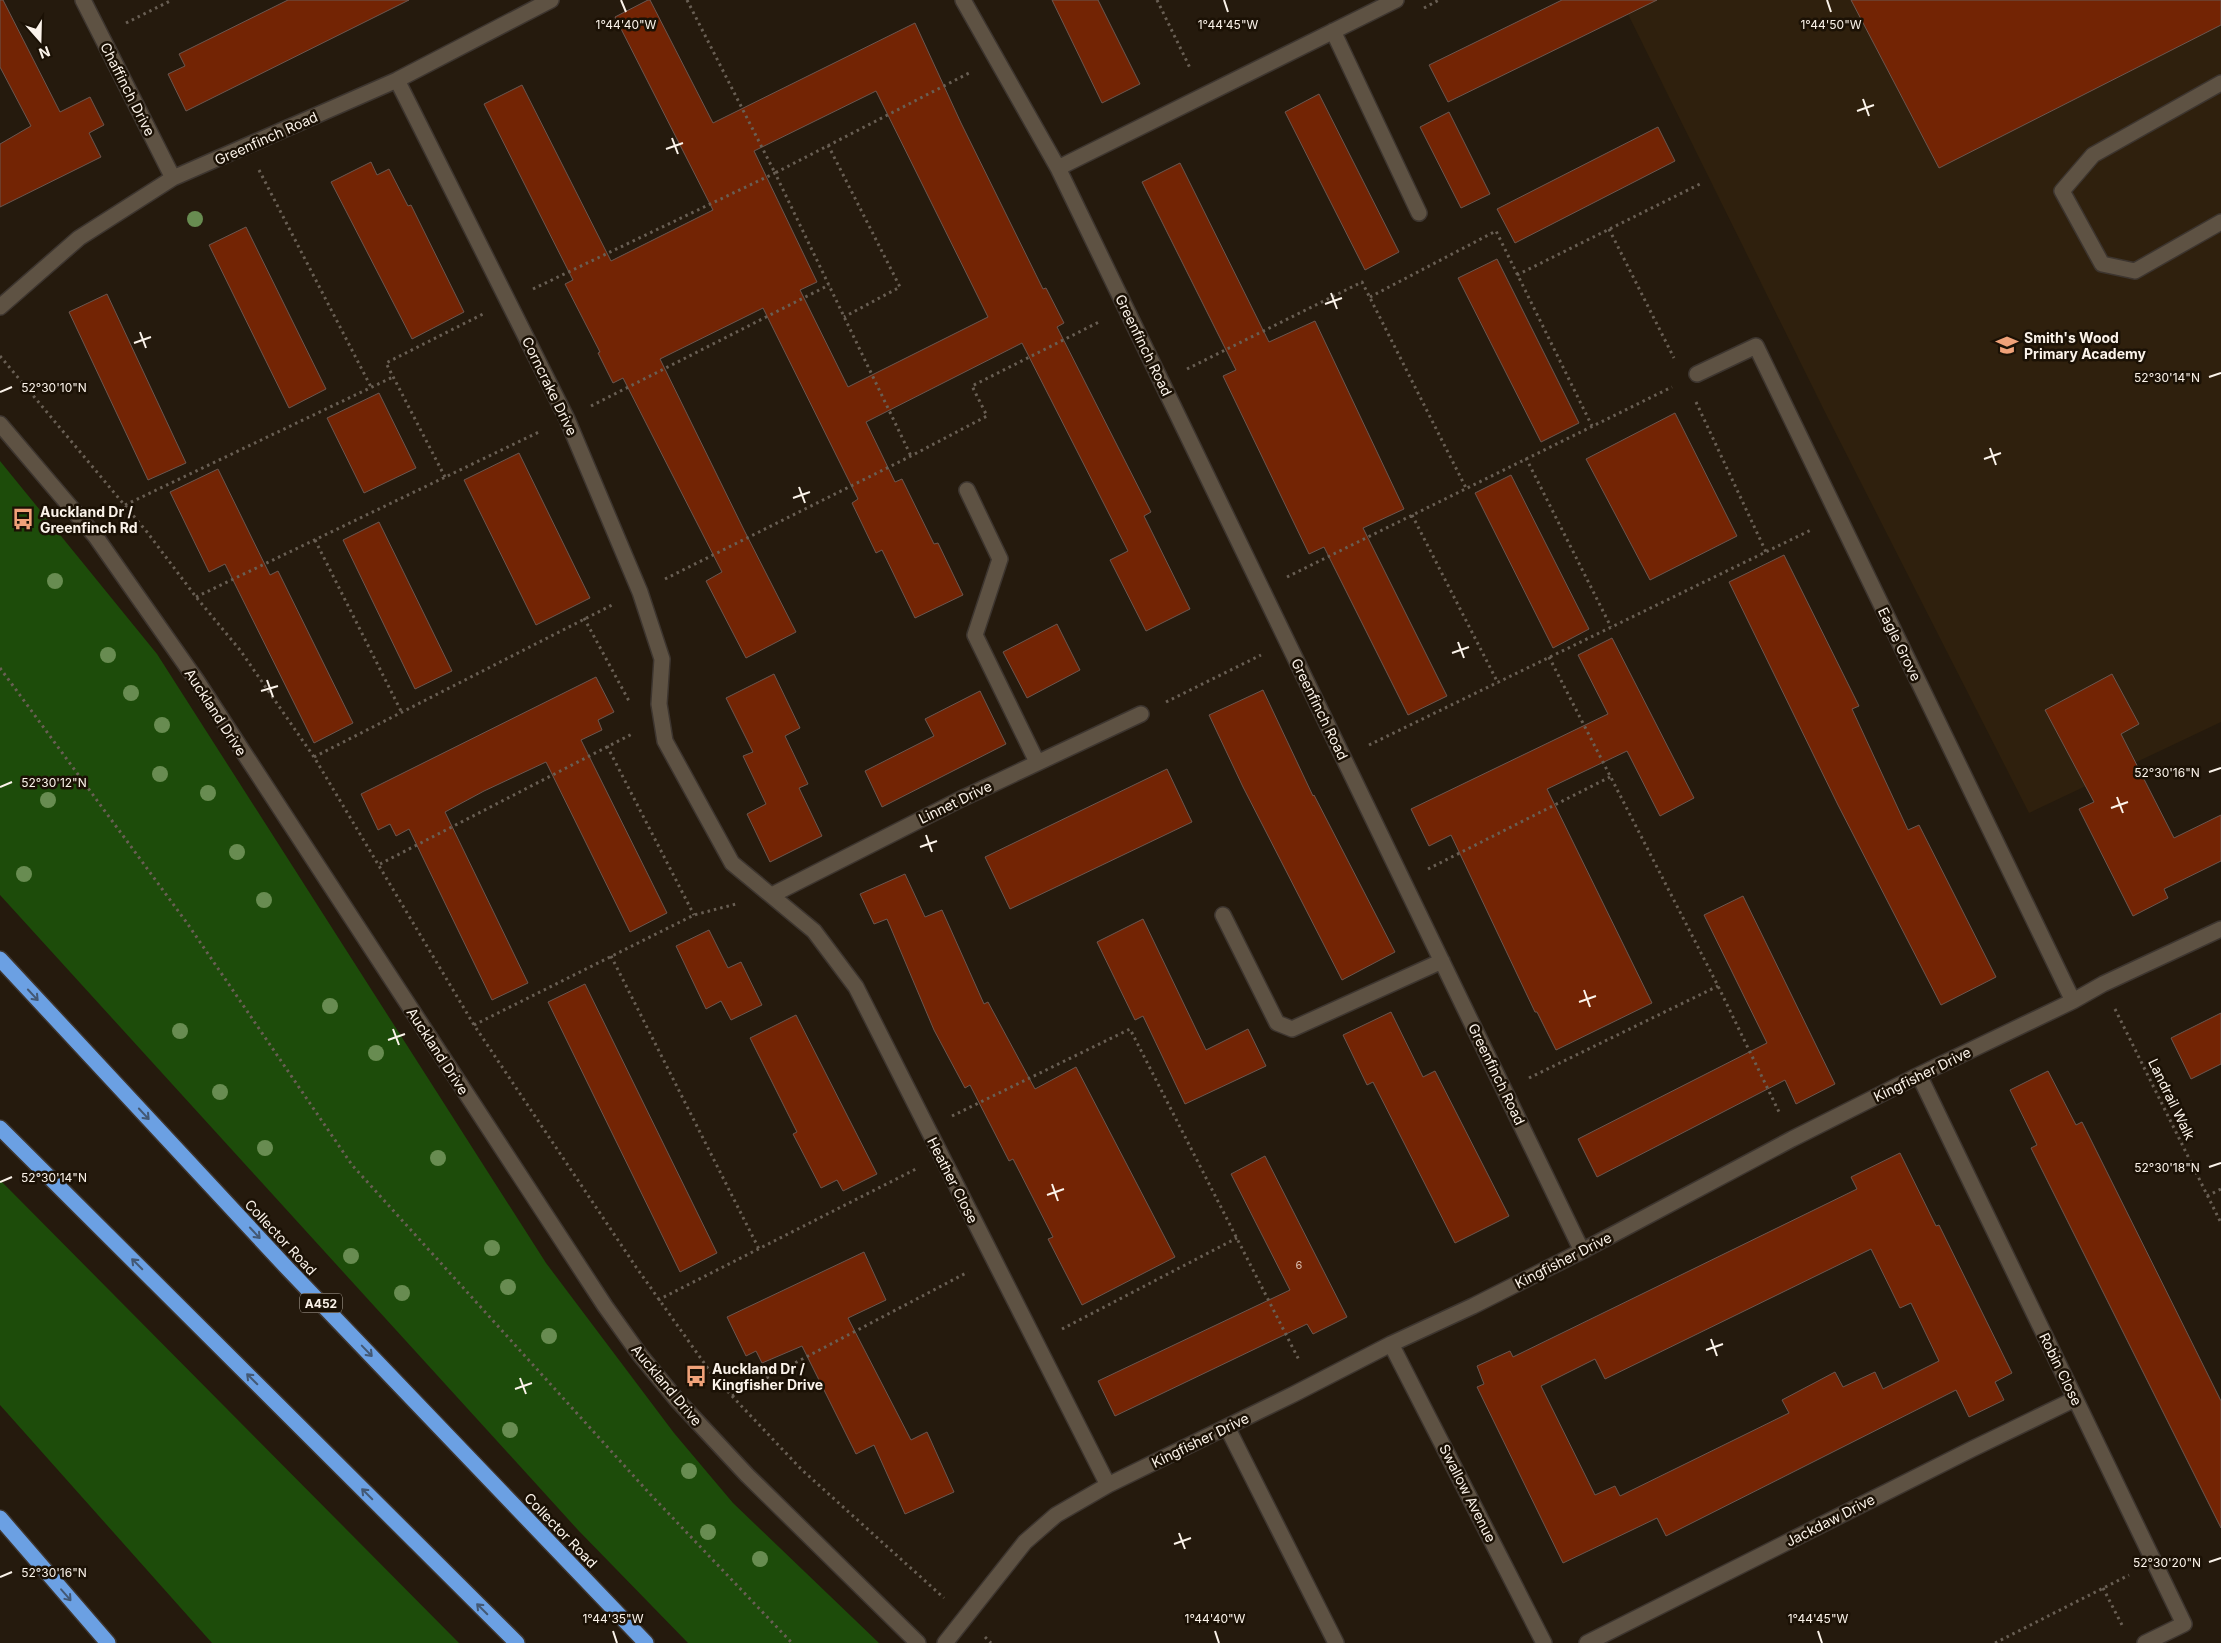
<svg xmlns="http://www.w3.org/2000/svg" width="2221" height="1643" viewBox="0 0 2221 1643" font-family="Inter,sans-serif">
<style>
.built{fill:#2f200d}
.green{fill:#1d4c0a}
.building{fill:#732404;stroke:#6b5750;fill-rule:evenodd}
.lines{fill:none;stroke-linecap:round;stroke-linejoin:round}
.minor-casing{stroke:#3d352f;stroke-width:18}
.highway-casing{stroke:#3d352f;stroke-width:18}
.path{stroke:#695f54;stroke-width:3;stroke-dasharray:2.5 4;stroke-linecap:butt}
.minor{stroke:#5e5243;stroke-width:15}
.highway{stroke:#6ba0e3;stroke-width:15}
.tree{fill:#688c51}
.oneway{stroke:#435874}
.ticks{fill:none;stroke:#fbf3ea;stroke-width:2}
.labels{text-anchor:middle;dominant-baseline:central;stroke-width:5;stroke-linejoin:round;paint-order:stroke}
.number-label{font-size:11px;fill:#d9bfb0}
.shield{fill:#1b1105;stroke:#b8afa5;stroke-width:1}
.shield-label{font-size:12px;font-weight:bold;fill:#fbf3ea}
.street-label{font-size:14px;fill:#fbf3ea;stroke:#1b1105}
.poi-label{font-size:14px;font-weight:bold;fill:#fbf3ea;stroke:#1b1105;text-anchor:start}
.ticks-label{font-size:12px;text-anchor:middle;fill:#fbf3ea;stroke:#1b1105;stroke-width:5;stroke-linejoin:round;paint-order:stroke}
</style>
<rect width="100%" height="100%" fill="#251a0d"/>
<!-- built -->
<path class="built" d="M 1621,0 L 2221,0 L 2221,722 L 2029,813 L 1824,410 Z"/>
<!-- green -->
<path class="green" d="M 0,461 L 157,654 L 546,1263 L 674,1433 L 733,1503 L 879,1643 L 688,1643 L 578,1530 L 0,895 Z
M 0,1180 L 459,1643 L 212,1643 L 0,1405 Z"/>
<!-- building -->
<path class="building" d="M 0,0 L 3,0 L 60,112 L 90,97 L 104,125 L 89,133 L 101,157 L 0,207 L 0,144 L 31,126 L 0,67 Z
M 288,0 L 409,0 L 186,111 L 168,74 L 185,66 L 179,54 Z
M 648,0 L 650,0 L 713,123 L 915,23 L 961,123 L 1043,289 L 1046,288 L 1064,323 L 1057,327 L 1151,512 L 1144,516 L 1190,609 L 1146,631 L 1110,560 L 1128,551 L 1022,343 L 866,422 L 895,482 L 902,479 L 934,544 L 938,543 L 963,595 L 915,618 L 882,550 L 876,553 L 852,503 L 858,499 L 763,308 L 660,359 L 744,530 L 796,632 L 746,658 L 706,581 L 722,572 L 623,378 L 613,383 L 598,353 L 600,352 L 565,284 L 573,280 L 484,104 L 522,85 L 611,261 L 713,210 L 615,17 ZM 876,91 L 988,317 L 848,387 L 800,290 L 817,282 L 754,151 Z
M 1052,0 L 1098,0 L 1140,84 L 1102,103 Z
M 1562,0 L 1657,0 L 1448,102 L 1429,65 Z
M 1851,0 L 2221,0 L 2221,25 L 1939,168 Z
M 1319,94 L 1399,252 L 1365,270 L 1285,112 Z
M 1449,112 L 1490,194 L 1461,208 L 1420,127 Z
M 1658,127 L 1675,161 L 1515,243 L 1497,209 Z
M 371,162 L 377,175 L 389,169 L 408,206 L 411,205 L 464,312 L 412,339 L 331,182 Z
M 1180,163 L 1269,342 L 1315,321 L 1404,509 L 1363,528 L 1447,696 L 1408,715 L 1324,547 L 1309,554 L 1223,376 L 1236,370 L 1142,182 Z
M 246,227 L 326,389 L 289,408 L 209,245 Z
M 1497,259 L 1579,423 L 1541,442 L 1458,278 Z
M 107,294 L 186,463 L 148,480 L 69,312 Z
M 379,393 L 416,468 L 364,493 L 327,418 Z
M 1675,413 L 1737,536 L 1650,580 L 1586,459 Z
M 519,453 L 590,598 L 536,625 L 464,480 Z
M 218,469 L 270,575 L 278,571 L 353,723 L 314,743 L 225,564 L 209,572 L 170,492 Z
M 1511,475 L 1589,629 L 1553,648 L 1475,493 Z
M 379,522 L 452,671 L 415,689 L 343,540 Z
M 1784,555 L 1859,706 L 1852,709 L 1908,830 L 1919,825 L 1996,977 L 1941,1005 L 1838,805 L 1729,582 Z
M 1057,624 L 1080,670 L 1027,698 L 1003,652 Z
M 1612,638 L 1694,798 L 1660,816 L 1627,751 L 1547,789 L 1652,1003 L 1556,1050 L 1537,1012 L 1535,1012 L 1451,835 L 1429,846 L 1411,809 L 1608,714 L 1578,655 Z
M 774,674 L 800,728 L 785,736 L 808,784 L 799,788 L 822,836 L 770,862 L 747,814 L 766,804 L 743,756 L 753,752 L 726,698 Z
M 2112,674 L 2139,724 L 2121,734 L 2174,838 L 2221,815 L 2221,861 L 2164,889 L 2168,898 L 2133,916 L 2079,809 L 2094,802 L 2045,710 Z
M 596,677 L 614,712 L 598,720 L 602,730 L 581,740 L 667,913 L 630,932 L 546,762 L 484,791 L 445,812 L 528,983 L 492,1000 L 409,829 L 396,836 L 390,824 L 378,830 L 361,794 Z
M 1263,690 L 1313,796 L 1314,795 L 1395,952 L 1342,980 L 1243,787 L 1209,715 Z
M 980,691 L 1006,744 L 882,807 L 865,771 L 934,736 L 925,719 Z
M 1167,769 L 1192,822 L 1010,909 L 985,857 Z
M 905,874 L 925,917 L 942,910 L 984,1004 L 988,1002 L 1035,1089 L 1076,1067 L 1175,1257 L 1082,1305 L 1048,1239 L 1053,1237 L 1013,1159 L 1009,1161 L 970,1085 L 965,1088 L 934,1030 L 887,919 L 874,924 L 860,894 Z
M 1743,896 L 1835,1084 L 1796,1104 L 1785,1080 L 1597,1177 L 1578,1139 L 1767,1043 L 1704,915 Z
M 1143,919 L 1206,1050 L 1248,1029 L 1266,1066 L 1185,1104 L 1143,1016 L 1135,1020 L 1097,942 Z
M 709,930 L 728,968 L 741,962 L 762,1005 L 731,1020 L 721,1001 L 706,1009 L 676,946 Z
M 585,984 L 717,1253 L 680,1272 L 548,1002 Z
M 1391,1012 L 1423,1077 L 1435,1071 L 1509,1216 L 1455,1243 L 1373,1082 L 1367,1085 L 1343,1035 Z
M 2221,1013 L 2221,1064 L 2191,1079 L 2171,1038 Z
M 796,1015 L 877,1174 L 843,1191 L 837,1180 L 821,1188 L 793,1134 L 797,1132 L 750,1038 Z
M 2048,1071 L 2076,1125 L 2082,1122 L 2221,1401 L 2221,1528 L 2031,1148 L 2037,1145 L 2010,1090 Z
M 1900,1153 L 1936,1226 L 1939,1225 L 2012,1373 L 1995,1382 L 2004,1400 L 1969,1417 L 1956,1390 L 1666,1536 L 1657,1518 L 1563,1563 L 1477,1387 L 1484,1384 L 1477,1366 L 1510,1351 L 1513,1357 L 1857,1189 L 1851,1177 ZM 1871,1249 L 1900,1308 L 1911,1303 L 1939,1361 L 1883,1389 L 1875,1372 L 1843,1387 L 1835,1372 L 1782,1400 L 1789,1413 L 1620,1496 L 1615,1486 L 1595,1495 L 1541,1386 L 1595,1359 L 1605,1379 Z
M 1265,1156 L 1347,1317 L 1313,1334 L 1307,1324 L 1115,1416 L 1098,1381 L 1290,1290 L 1231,1174 Z
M 864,1252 L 886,1300 L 848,1318 L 911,1440 L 927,1432 L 954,1492 L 905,1514 L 874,1445 L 856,1454 L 802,1346 L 762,1363 L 756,1351 L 746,1356 L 727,1317 Z"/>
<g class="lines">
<!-- minor casing -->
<g class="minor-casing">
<path id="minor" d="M 83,0 L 173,178
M 963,0 L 1058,168 L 1582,1251
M 1333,31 L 1419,213
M 397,80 L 567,419 L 640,592 L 662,659 L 659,704 L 665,741 L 732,863 L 814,931 L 856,987 L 1108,1485
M 2221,83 L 2093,155 L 2062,191 L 2102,264 L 2135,271 L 2221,222
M 1058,168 L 1396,0
M 0,307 L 79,238 L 173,178 L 397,80 L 551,0
M 1697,374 L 1756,346 L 2073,1001
M 0,424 L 96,537 L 197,681 L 605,1306 L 640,1355 L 677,1400 L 747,1475 L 918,1643
M 967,490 L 1000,559 L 975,635 L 1037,762
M 772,895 L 961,799 L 1141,714
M 1223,915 L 1277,1023 L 1292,1029 L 1442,961
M 1919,1075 L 2184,1624 L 2145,1643
M 1391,1344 L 1544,1643
M 1227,1427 L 1336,1643
M 945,1643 L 1025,1542 L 1056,1515 L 1108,1485 L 1294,1394 L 1391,1344 L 1473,1306 L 1582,1251 L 1792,1139 L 1919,1075 L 2073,1001 L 2103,984 L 2221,929
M 1587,1643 L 1972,1449 L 2075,1399"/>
</g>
<!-- highway casing -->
<g class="highway-casing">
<path id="highway" d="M 0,959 L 288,1269 L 646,1643
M 0,1128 L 517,1643
M 0,1518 L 108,1643"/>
</g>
<!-- path -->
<path class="path" d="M 687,0 L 775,173 L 971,72
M 1157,0 L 1191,70
M 1424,8 L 1439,0
M 126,23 L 172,0
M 828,145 L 900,287 L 844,317
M 259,170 L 371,387
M 1609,229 L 1674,358
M 1517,275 L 1700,184
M 533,289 L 775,173 L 911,456
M 1370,297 L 1496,231 L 1592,426
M 0,356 L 147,532 L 196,597 L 240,650 L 314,757 L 474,1025 L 636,1267 L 714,1377 L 801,1469 L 944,1598
M 1187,369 L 1362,282 L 1466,488
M 1696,402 L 1766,552
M 591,406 L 829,285
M 1526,458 L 1611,627
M 445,477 L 386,363 L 483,314
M 125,505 L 393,377
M 1412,515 L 1498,683
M 315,540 L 401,711
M 1287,577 L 1672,387
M 665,579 L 911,456 L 987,416 L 972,386 L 1101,321
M 196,597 L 541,431
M 584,618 L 629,701
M 1549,657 L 1718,986 L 1780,1114
M 0,668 L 187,923 L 352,1165 L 650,1494 L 792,1643
M 1166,702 L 1261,655
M 1369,745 L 1813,529
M 607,746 L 694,915
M 314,757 L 614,604
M 380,864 L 634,733
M 1428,869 L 1610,777
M 611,956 L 759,1249
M 2115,1009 L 2221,1223
M 474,1025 L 694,915 L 736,904
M 1529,1078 L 1718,986
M 952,1116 L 1130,1029 L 1299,1360
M 2207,1196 L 2221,1189
M 658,1300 L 916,1169
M 1062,1329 L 1237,1238
M 732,1396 L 968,1272
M 2103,1588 L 2123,1627
M 985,1637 L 991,1643
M 1995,1643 L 2129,1575"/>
<!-- minor -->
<use href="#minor" class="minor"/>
<!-- highway -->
<use href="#highway" class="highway"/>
</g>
<!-- trees -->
<g class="tree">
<circle cx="195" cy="219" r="8"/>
<circle cx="55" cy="581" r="8"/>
<circle cx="108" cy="655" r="8"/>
<circle cx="131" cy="693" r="8"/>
<circle cx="162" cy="725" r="8"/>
<circle cx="160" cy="774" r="8"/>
<circle cx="208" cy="793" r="8"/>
<circle cx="48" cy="800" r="8"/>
<circle cx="237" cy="852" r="8"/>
<circle cx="24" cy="874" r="8"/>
<circle cx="264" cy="900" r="8"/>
<circle cx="330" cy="1006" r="8"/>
<circle cx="180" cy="1031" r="8"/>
<circle cx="376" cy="1053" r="8"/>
<circle cx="220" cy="1092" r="8"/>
<circle cx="265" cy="1148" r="8"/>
<circle cx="438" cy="1158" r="8"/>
<circle cx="492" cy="1248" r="8"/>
<circle cx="351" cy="1256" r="8"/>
<circle cx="508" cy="1287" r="8"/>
<circle cx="402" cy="1293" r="8"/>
<circle cx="549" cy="1336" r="8"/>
<circle cx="510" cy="1430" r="8"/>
<circle cx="689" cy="1471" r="8"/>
<circle cx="708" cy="1532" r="8"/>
<circle cx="760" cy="1559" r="8"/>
</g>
<!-- one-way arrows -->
<defs><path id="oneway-shaft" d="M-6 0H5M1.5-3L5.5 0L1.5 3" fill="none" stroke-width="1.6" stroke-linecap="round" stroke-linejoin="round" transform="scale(1.25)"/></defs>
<g class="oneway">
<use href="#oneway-shaft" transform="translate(33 995) rotate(47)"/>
<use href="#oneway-shaft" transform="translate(144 1114) rotate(47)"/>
<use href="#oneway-shaft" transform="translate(255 1233) rotate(47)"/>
<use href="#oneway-shaft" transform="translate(137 1264) rotate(-135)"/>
<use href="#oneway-shaft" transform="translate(367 1351) rotate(46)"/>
<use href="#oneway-shaft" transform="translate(252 1379) rotate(-135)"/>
<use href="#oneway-shaft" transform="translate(367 1494) rotate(-135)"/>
<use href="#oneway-shaft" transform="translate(66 1595) rotate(49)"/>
<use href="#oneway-shaft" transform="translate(482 1609) rotate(-135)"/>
</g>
<!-- ticks -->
<path class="ticks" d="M 621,0 L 626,12M 1224,0 L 1228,12M 1827,0 L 1831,12M 1863,99 L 1869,116M 1857,111 L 1874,105M 672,138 L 678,154M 666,149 L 683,143M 1331,293 L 1337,309M 1325,304 L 1342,298M 140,332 L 146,348M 134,343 L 151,337M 2209,377 L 2221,373M 0,392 L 12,387M 1990,448 L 1996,465M 1984,459 L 2001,453M 799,487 L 805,503M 793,498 L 810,492M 1458,642 L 1464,658M 1452,653 L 1469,647M 267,680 L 273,697M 261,691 L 278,686M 2209,772 L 2221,768M 0,787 L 12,782M 2117,797 L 2123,813M 2111,808 L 2128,802M 926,835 L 932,852M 920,847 L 937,841M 1584,990 L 1590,1007M 1579,1002 L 1596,996M 393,1029 L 399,1045M 388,1040 L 405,1034M 2209,1167 L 2221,1163M 0,1182 L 12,1177M 1052,1184 L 1058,1201M 1047,1195 L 1064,1189M 1711,1339 L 1717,1356M 1706,1350 L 1723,1344M 520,1378 L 526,1394M 515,1389 L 532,1383M 1179,1533 L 1185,1549M 1174,1544 L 1191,1538M 2209,1562 L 2221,1558M 0,1577 L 12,1572M 613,1631 L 617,1643M 1215,1631 L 1219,1643M 1818,1631 L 1822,1643"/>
<!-- icons -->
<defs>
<g id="school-bare" transform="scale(1.725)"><path d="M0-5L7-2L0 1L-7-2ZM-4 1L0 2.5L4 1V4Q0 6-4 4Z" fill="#f0a279" stroke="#1b1105" stroke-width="2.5" paint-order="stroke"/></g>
<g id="bus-bare" transform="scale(1.725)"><path d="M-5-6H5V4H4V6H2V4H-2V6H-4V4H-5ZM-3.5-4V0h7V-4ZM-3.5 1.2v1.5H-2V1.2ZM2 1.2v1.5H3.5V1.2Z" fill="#f0a279" stroke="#1b1105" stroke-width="2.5" paint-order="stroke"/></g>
</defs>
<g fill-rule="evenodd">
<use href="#school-bare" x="2007" y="345"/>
<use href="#bus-bare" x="23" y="519"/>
<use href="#bus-bare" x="696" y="1376"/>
</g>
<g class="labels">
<!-- number labels -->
<g class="number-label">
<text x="1299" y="1265">6</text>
</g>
<!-- shield labels -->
<rect class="shield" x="300" y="1293.5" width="42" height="19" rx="4"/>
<g class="shield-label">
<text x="321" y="1303">A452</text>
</g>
<!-- street labels -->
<g class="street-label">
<text transform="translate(128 89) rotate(63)">Chaffinch Drive</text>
<text transform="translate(266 138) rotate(-24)">Greenfinch Road</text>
<text transform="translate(1144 345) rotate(64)">Greenfinch Road</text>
<text transform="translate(550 386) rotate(64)">Corncrake Drive</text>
<text transform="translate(1900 644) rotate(64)">Eagle Grove</text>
<text transform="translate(1320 709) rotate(64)">Greenfinch Road</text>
<text transform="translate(216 712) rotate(57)">Auckland Drive</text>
<text transform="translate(955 802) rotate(-26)">Linnet Drive</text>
<text transform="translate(438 1051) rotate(57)">Auckland Drive</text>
<text transform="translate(1497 1074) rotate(64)">Greenfinch Road</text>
<text transform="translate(1922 1074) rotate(-26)">Kingfisher Drive</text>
<text transform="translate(2172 1099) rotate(64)">Landrail Walk</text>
<text transform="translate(953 1180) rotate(63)">Heather Close</text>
<text transform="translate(281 1237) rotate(47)">Collector Road</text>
<text transform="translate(1563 1260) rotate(-27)">Kingfisher Drive</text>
<text transform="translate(2061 1369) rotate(64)">Robin Close</text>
<text transform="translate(667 1385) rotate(50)">Auckland Drive</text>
<text transform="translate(1200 1440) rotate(-26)">Kingfisher Drive</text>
<text transform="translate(1468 1493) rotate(63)">Swallow Avenue</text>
<text transform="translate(1830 1520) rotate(-27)">Jackdaw Drive</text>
<text transform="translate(561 1530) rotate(46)">Collector Road</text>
</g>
<!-- poi labels -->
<g class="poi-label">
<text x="2024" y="337">Smith's Wood<tspan x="2024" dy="16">Primary Academy</tspan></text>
<text x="40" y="511">Auckland Dr /<tspan x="40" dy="16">Greenfinch Rd</tspan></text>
<text x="712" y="1368">Auckland Dr /<tspan x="712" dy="16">Kingfisher Drive</tspan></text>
</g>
</g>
<g class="ticks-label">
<text x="1228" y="29">1°44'45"W</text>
<text x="1831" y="29">1°44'50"W</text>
<text x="626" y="29">1°44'40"W</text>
<text x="2167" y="382">52°30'14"N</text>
<text x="54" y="392">52°30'10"N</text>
<text x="2167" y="777">52°30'16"N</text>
<text x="54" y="787">52°30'12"N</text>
<text x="2167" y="1172">52°30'18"N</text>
<text x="54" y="1182">52°30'14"N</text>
<text x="2167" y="1567">52°30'20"N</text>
<text x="54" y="1577">52°30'16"N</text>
<text x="613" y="1623">1°44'35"W</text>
<text x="1215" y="1623">1°44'40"W</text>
<text x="1818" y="1623">1°44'45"W</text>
</g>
<!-- north arrow -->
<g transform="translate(40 40) rotate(160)" stroke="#1b1105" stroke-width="4" paint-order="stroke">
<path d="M0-4L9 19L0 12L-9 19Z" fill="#fbf3ea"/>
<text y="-8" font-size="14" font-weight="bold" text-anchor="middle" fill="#fbf3ea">N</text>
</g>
</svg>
